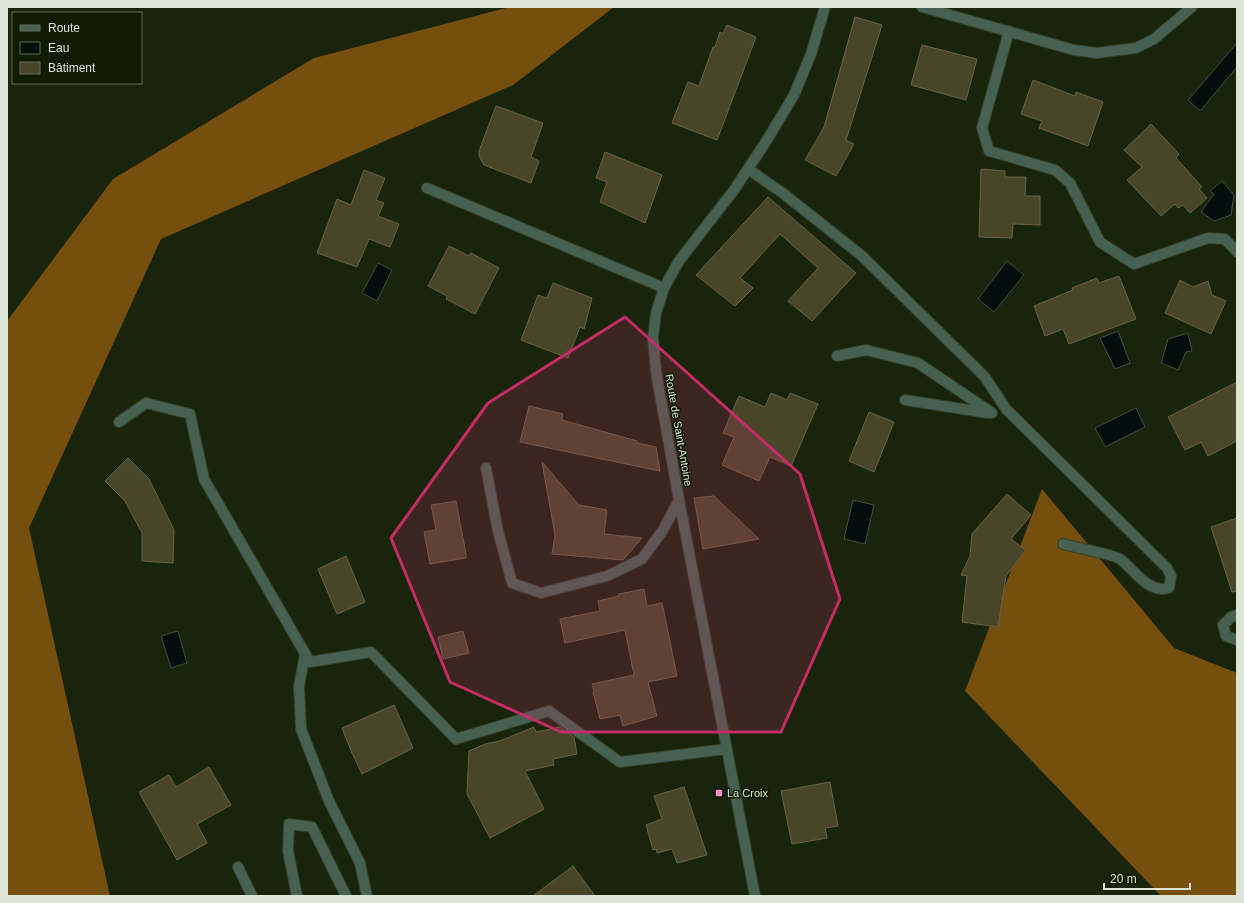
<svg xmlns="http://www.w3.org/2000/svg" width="1244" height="903" viewBox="0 0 1244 903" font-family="Arial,sans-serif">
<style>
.forest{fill:#764e0d}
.water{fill:#030d0c;stroke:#444e48}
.building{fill:#494529;stroke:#696447}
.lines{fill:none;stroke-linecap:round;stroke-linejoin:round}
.minor-casing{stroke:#343f28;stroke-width:12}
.minor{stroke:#466151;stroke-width:10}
.marked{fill:#c52c67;fill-opacity:0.2;stroke:#c52c67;stroke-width:3;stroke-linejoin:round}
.poi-dot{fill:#f98fc9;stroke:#101b04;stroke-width:1.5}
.labels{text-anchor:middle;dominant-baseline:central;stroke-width:3;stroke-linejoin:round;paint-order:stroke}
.street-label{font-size:11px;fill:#dce4d4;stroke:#101b04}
.poi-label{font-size:11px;fill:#dce4d4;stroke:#101b04;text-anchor:start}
</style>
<rect width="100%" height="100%" fill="#19240c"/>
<!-- forest -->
<path class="forest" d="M 510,7 L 614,7 L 513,85 L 161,239 L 29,528 L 110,896 L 7,896 L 7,321 L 113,179 L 314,58 Z
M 1042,489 L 1174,648 L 1237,673 L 1237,896 L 1161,896 L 965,691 Z"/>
<!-- water -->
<path class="water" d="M 1237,43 L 1237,67 L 1200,111 L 1188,100 Z
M 1222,181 L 1234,195 L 1231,215 L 1214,221 L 1201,212 L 1214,194 L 1210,191 Z
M 1007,261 L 1024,275 L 994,312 L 978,299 Z
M 378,263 L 392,270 L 377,301 L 362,293 Z
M 1118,331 L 1130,363 L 1115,369 L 1100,338 Z
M 1188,333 L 1192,351 L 1186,352 L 1178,370 L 1161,363 L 1168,339 Z
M 1136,408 L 1145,427 L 1105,447 L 1095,428 Z
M 853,500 L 874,505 L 865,544 L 844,539 Z
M 178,631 L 187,663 L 171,668 L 161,636 Z"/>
<!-- building -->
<path class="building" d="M 855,17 L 882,25 L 846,140 L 854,144 L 836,176 L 805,160 L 824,127 Z
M 727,25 L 756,37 L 717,140 L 672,123 L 688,82 L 699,86 L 713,47 L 715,47 L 720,32 L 723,34 Z
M 922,45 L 977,59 L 966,100 L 911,85 Z
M 1033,80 L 1075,96 L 1076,92 L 1103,102 L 1088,146 L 1039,128 L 1042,121 L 1021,114 Z
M 496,106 L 543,123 L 531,157 L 539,161 L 531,183 L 484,165 L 479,156 L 479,151 Z
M 1151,124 L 1179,154 L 1176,158 L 1202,187 L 1199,189 L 1207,198 L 1190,213 L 1183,205 L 1178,208 L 1175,204 L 1161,216 L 1127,180 L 1142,167 L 1124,150 Z
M 605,152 L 662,175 L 645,223 L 600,202 L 607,182 L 596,178 Z
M 981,169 L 1005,171 L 1005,177 L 1026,177 L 1025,196 L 1040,196 L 1040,225 L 1013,224 L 1012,238 L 979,237 Z
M 364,170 L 385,178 L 376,200 L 384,203 L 378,216 L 399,224 L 390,247 L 369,239 L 357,267 L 317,253 L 337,199 L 351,205 Z
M 768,197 L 856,273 L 812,321 L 788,301 L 818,268 L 780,234 L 740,278 L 753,288 L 735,306 L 696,275 Z
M 449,246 L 469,256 L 471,253 L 499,268 L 475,314 L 446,299 L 447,296 L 428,286 Z
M 1119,276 L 1136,319 L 1069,344 L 1063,329 L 1045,336 L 1034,306 L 1073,290 L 1072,288 L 1097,278 L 1099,283 Z
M 1180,280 L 1193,287 L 1208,281 L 1212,295 L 1226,301 L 1211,334 L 1165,313 Z
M 553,283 L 592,298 L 584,329 L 580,327 L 568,358 L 521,340 L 538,295 L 547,298 Z
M 1237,382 L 1237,441 L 1208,456 L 1201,442 L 1185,450 L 1168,417 Z
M 771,393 L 787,400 L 790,393 L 818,404 L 791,466 L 770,457 L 759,481 L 722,465 L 734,437 L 723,433 L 739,396 L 765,407 Z
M 529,406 L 563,414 L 562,420 L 637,441 L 637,443 L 656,447 L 660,471 L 520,442 Z
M 869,412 L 894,422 L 874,472 L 849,461 Z
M 128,458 L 149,479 L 174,530 L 173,563 L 142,561 L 142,533 L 125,501 L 105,481 Z
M 542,462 L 579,505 L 607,510 L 604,534 L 642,538 L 623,560 L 552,554 L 555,535 Z
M 1007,494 L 1031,515 L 1011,539 L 1026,550 L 1006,576 L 998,627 L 962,622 L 967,576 L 961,575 L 970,556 L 972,534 Z
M 714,496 L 759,539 L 703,549 L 694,498 Z
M 456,501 L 466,554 L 466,558 L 430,564 L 424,532 L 436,530 L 431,505 Z
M 1237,518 L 1237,591 L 1232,592 L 1211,527 Z
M 346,556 L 365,602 L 337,614 L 318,569 Z
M 644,589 L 647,606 L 662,603 L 677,676 L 648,682 L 657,716 L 623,726 L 620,715 L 600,719 L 593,692 L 594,691 L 592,684 L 634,675 L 625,630 L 565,643 L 560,619 L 600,611 L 598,601 L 619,596 L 619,594 Z
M 463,631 L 469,653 L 443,659 L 438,637 Z
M 394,705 L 413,748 L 362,774 L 352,753 L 342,728 Z
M 534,727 L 536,732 L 560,727 L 574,737 L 577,754 L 553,759 L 554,765 L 525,771 L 544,809 L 490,838 L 467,794 L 469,751 L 485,744 L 500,741 Z
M 209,767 L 231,805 L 197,824 L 207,843 L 177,860 L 139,792 L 169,775 L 176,787 Z
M 830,782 L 838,826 L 825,828 L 827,838 L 792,844 L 781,791 Z
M 684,787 L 707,855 L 677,863 L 672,849 L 657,853 L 656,849 L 653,850 L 646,825 L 662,819 L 654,796 Z
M 573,866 L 595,896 L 533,896 Z"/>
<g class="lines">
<!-- minor casing -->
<g class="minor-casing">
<path id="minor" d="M 922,7 L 1074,50 L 1097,53 L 1136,48 L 1154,39 L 1192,7
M 1009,31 L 982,128 L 989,151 L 1055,170 L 1070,183 L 1100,242 L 1134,264 L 1208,238 L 1225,239 L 1237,252
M 748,169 L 784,194 L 862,256 L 985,377 L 1006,409 L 1167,568 L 1171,576 L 1169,588 C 1148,594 1135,570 1120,559 C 1113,554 1073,547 1063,544
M 427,188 L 664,288
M 837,356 L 866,350 L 918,363 L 992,413
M 905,400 L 988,413
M 119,422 L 146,403 L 190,414 L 204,479 L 310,662 L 371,652 L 456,739 L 549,711 L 620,762 L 727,749
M 486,468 L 498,531 L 512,583 L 541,593 L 607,576 L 642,559 L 663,530 L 679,500
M 1237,615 L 1231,617 L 1223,625 L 1226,636 L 1237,640
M 305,655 L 299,686 L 301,729 L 329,801 L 360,863 L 367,896
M 238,867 L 252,896
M 297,896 L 288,851 L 289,824 L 312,827 L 346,896
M 755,896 L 679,500 L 656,372 L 653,338 L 656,313 L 664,288 L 679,261 L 734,190 L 767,140 L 794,95 L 811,54 L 825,7"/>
</g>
<!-- minor -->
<use href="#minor" class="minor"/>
</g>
<!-- marked area -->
<path class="marked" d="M 625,317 L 800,474 L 840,599 L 781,732 L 561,732 L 450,682 L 391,538 L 488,403 Z"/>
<!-- markers -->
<rect class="poi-dot" x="715" y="789" width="8" height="8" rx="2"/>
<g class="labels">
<!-- street labels -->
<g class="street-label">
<text transform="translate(679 430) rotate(80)">Route de Saint-Antoine</text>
</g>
<!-- poi labels -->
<g class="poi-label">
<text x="727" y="793">La Croix</text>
</g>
</g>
<!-- border -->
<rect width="1244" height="903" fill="none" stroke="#dce4d4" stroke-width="16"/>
<!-- legend -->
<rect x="12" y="12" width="130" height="72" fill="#101b04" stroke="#626b57"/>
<rect x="20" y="25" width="20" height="6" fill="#466151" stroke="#626b57"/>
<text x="48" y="32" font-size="12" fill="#dce4d4">Route</text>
<rect x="20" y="42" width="20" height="12" fill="#030d0c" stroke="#626b57"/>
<text x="48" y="52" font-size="12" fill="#dce4d4">Eau</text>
<rect x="20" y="62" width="20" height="12" fill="#494529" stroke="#626b57"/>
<text x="48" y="72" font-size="12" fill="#dce4d4">Bâtiment</text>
<!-- scale -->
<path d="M1104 883v6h86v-6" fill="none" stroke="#dce4d4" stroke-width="2"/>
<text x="1110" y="883" font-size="12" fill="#dce4d4" stroke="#101b04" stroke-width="3" paint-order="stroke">20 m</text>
</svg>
